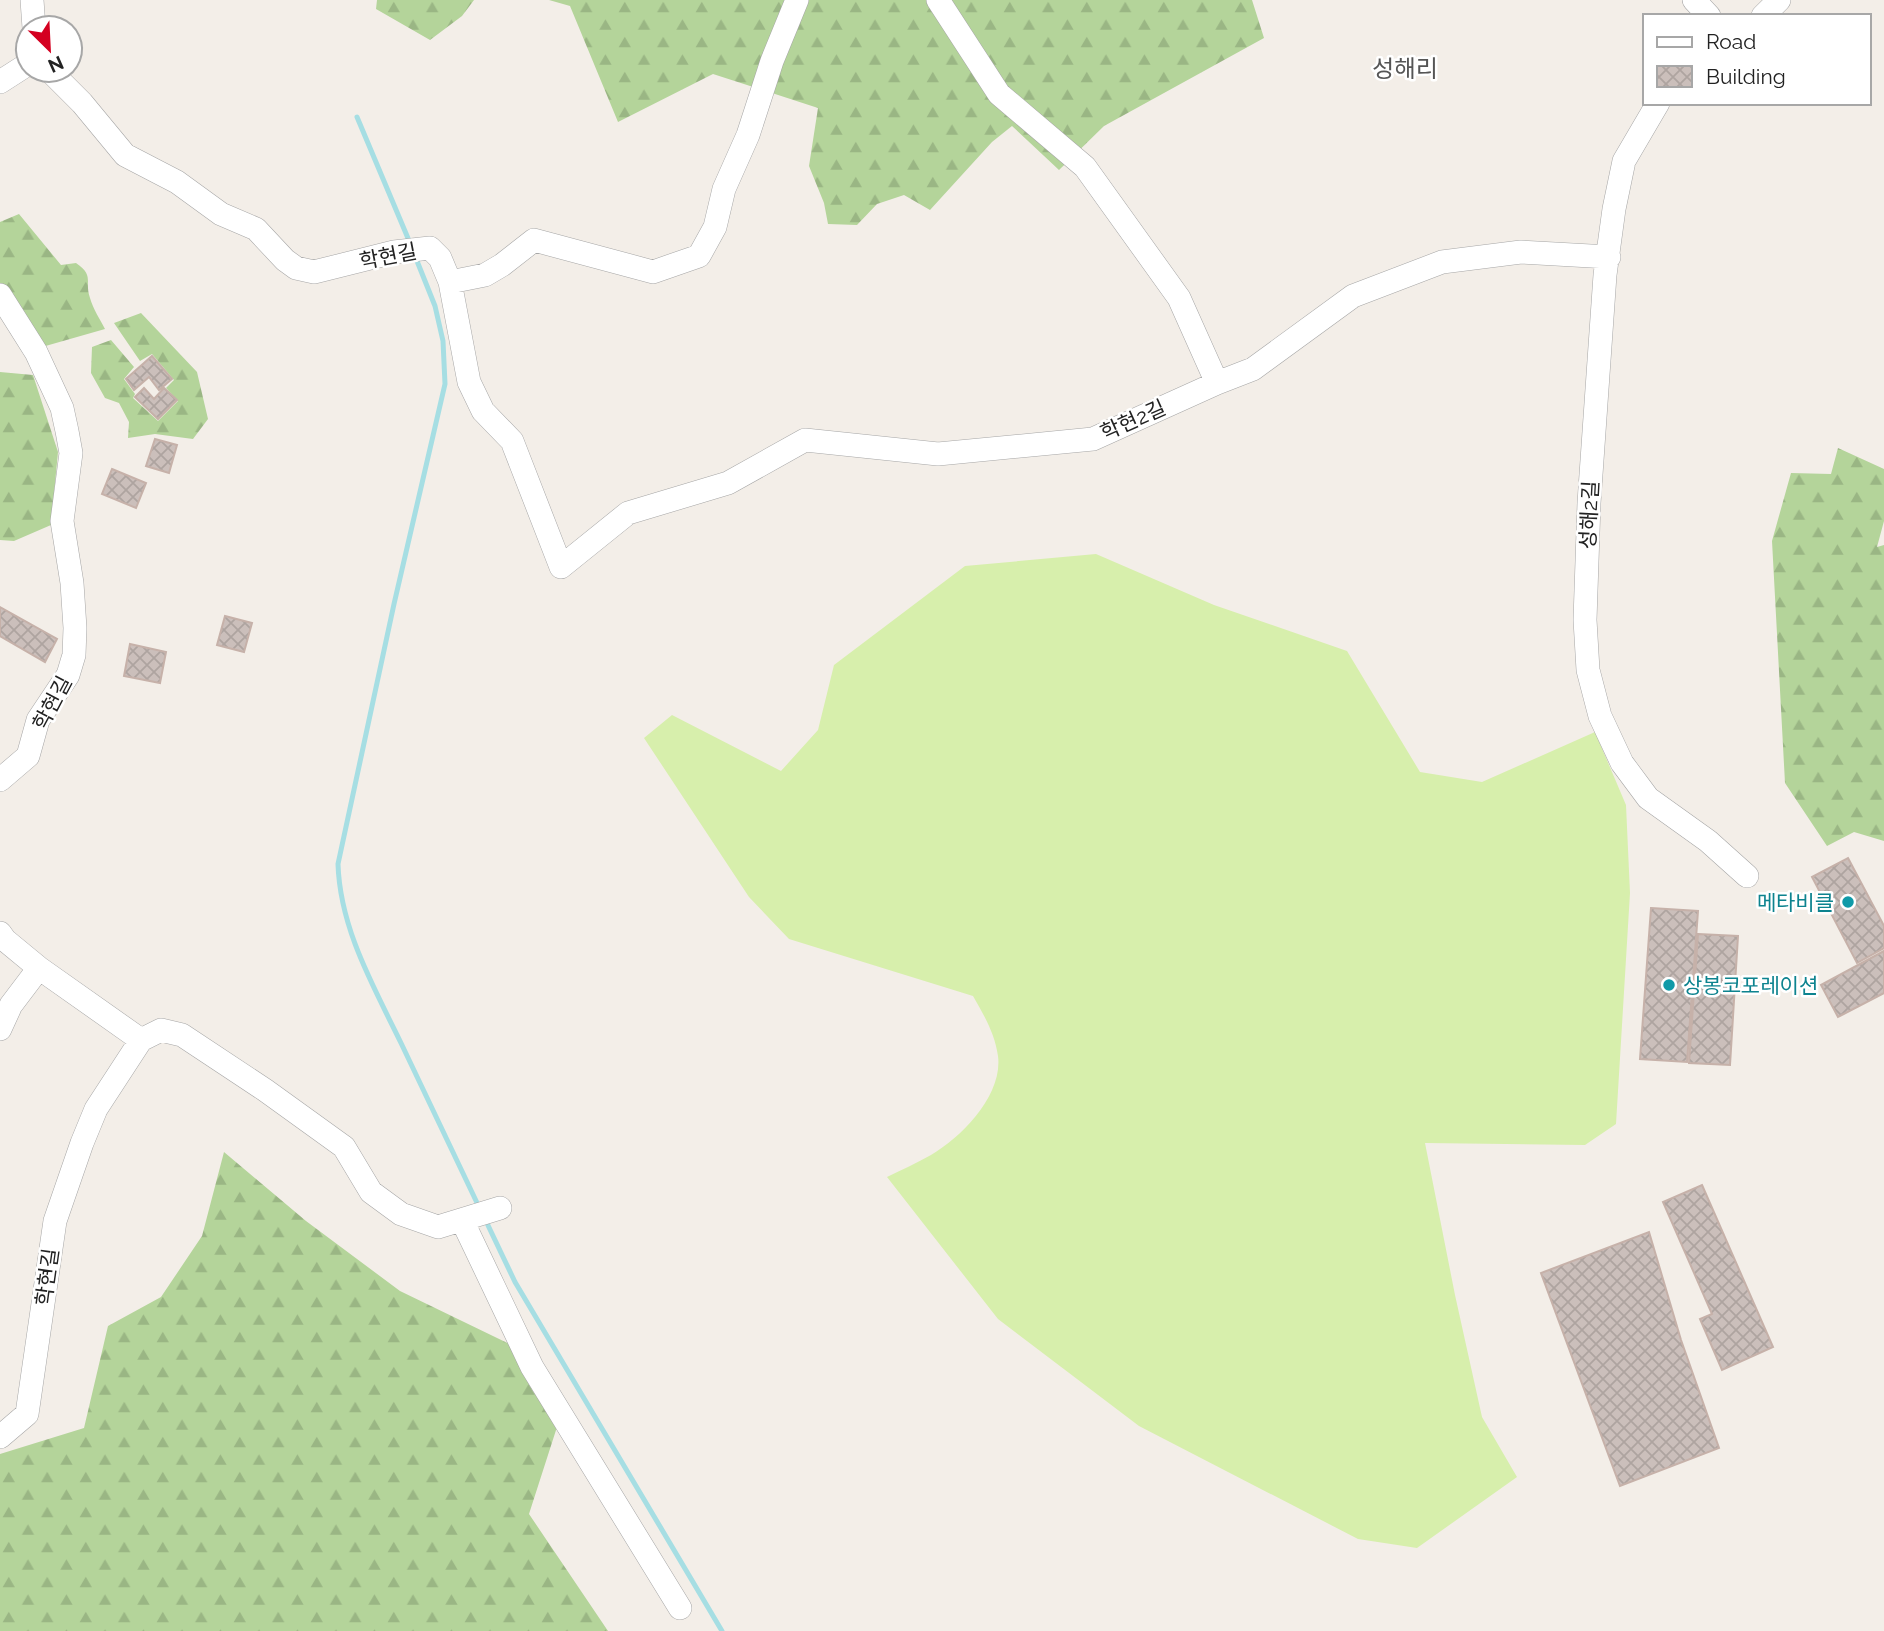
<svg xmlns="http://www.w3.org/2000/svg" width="1884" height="1631" viewBox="0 0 1884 1631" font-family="Raleway,'Noto Sans KR',sans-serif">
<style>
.grass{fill:#d7efac}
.forest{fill:url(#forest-firs)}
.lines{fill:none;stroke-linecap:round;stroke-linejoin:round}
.stream{stroke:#a6dee3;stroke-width:5}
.building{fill:url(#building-cross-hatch);stroke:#c6b1a9;stroke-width:2}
.minor-casing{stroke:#a6a6a6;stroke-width:24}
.minor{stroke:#fff;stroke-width:23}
.culture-dot{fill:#0f9aa8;stroke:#fff;stroke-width:2.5}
.labels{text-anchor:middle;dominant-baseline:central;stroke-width:5;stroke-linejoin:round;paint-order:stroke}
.street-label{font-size:21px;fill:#222;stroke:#fff}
.culture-label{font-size:21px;fill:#0d838f;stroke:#fff;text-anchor:end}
.quarter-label{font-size:24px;fill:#555;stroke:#fff}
</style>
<defs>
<pattern id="forest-firs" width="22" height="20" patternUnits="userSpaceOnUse" patternTransform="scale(1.75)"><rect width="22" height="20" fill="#b4d49a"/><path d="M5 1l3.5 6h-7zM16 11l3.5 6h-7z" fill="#9ab684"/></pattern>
<pattern id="building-cross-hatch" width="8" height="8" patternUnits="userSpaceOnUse" patternTransform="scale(1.75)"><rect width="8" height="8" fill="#cbbfbb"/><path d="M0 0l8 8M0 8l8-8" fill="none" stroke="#aea4a0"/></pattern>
</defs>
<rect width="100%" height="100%" fill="#f3eee8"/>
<!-- grass -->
<path class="grass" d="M 1096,554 L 1214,605 L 1347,651 L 1420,772 L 1482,782 L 1595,732 L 1626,805 L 1630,893 L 1616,1124 L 1585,1145 L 1425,1143 L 1455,1295 L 1482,1417 L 1517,1477 L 1417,1548 L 1358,1539 L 1139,1426 L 998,1319 L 887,1177 C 901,1170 917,1163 931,1155 C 962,1137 1003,1095 998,1056 C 995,1034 984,1015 973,996 L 789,939 L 749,897 L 644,738 L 672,715 L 781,771 L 818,730 L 834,665 L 965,566 Z"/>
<!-- forest -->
<path class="forest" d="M 377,0 L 474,0 L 462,16 L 430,40 L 376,9 Z
M 549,0 L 1252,0 L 1264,38 L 1104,126 L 1059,170 L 1012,126 L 992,142 L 930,210 L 904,195 L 877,204 L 857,225 L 828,224 L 824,203 L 809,166 L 818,108 L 713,74 L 618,122 L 570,6 Z
M 19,214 L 61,265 L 76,263 C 95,276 84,281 90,298 C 93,309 100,319 105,329 L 42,347 L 0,285 L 0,222 Z
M 141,313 L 197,372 L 208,419 L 193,439 L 155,434 L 128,438 L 129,422 L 119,403 L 105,398 L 91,373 L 92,347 L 111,340 L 134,367 L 124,379 L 135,394 L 133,398 L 158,421 L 178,401 L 166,388 L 174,380 L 152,354 L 140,361 L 114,323 Z
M 0,372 L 33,375 L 58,452 L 51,525 L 14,541 L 0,540 Z
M 1838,448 L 1884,469 L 1884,521 L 1877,547 L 1884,545 L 1884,841 L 1854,832 L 1827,846 L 1785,783 L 1772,541 L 1791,473 L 1831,474 Z
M 224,1152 L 306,1221 L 400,1291 L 518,1348 L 557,1427 L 529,1514 L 608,1631 L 0,1631 L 0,1454 L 84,1428 L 108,1326 L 161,1297 L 202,1236 Z"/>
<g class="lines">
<!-- stream -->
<path class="stream" d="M 357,117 L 410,243
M 415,256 L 435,306 L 443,341 L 445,384 L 394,604 L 338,864 C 340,929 374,987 401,1043 C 427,1098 453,1152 479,1207
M 485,1219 L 515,1282 L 722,1631"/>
</g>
<!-- building -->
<path class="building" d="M 152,356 L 172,379 L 159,390 L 149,377 L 134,390 L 126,379 Z
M 144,388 L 154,399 L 164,388 L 177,400 L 158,419 L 135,397 Z
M 155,439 L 177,445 L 169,473 L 146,466 Z
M 112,469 L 146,483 L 136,508 L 102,494 Z
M 0,607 L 57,639 L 45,662 L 0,636 Z
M 225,616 L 252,623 L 244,652 L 217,645 Z
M 130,644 L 166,652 L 160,683 L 124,676 Z
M 1848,858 L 1884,926 L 1884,948 L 1857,963 L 1812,877 Z
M 1651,908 L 1698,911 L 1687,1062 L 1640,1059 Z
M 1698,934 L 1738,936 L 1730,1065 L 1689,1063 Z
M 1884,951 L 1884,993 L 1838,1017 L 1821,985 Z
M 1702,1185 L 1773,1347 L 1722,1370 L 1700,1319 L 1712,1314 L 1663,1202 Z
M 1649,1232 L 1681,1340 L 1719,1448 L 1620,1486 L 1541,1273 Z"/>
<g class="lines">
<!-- minor casing -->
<g class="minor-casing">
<path id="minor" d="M 32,0 L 34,28
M 938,0 L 999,94 L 1085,167 L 1179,298 L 1217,383
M 1694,0 L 1709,16
M 1763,16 L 1779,0
M 49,70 L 82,103 L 125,155 L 177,182 L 221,214 L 256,229 L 285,260 L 296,268 L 314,272 L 394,252 L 430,248 L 440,258 L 450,282 L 485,275 L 502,265 L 534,240 L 653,272 L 699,256 L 715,227 L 724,189 L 748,135 L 772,61 L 797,0
M 0,82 L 28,64
M 1658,103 L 1624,161 L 1614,209 L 1605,275 L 1589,503 L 1585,620 L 1588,670 L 1600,716 L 1622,763 L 1648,798 L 1708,841 L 1747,876
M 450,282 L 469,382 L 483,411 L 512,441 L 561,567 L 628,513 L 728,483 L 805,440 L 938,454 L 1093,439 L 1217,383 L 1253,369 L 1353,296 L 1442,262 L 1521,252 L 1609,257
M 0,295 L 36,352 L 62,408 L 67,431 L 71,453 L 62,521 L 72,583 L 75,628 L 74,655 L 68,675 L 38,720 L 28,756 L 0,780
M 0,933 L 5,940 L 39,968 L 141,1040 L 161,1030 L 182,1035 L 265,1090 L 344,1147 L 371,1192 L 401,1214 L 438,1227 L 500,1208
M 0,1029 L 11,1005 L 39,968
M 462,1220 L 532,1367 L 680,1608
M 0,1437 L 27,1414 L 55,1221 L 82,1143 L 96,1109 L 141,1040"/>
</g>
<!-- minor -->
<use href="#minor" class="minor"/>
</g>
<!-- markers -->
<g class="culture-dot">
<circle cx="1848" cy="902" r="7"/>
<circle cx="1669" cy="985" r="7"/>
</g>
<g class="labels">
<!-- street labels -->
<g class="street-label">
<text transform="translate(388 256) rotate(-11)">학현길</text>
<text transform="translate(1133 420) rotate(-24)">학현2길</text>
<text transform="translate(1589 515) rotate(-87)">성해2길</text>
<text transform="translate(52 703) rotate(-62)">학현길</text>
<text transform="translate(47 1277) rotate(-82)">학현길</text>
</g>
<!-- culture labels -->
<g class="culture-label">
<text x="1834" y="902">메타비클</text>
<text x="1683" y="985" text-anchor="start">상봉코포레이션</text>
</g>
<!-- quarter labels -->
<g class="quarter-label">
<text x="1405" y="68">성해리</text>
</g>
</g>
<!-- legend -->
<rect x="1643" y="14" width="228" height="91" fill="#ffffff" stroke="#a7a7a7" stroke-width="2"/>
<rect x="1657" y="37" width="35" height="10" fill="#ffffff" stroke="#a7a7a7" stroke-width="2"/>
<text x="1706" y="49" font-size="21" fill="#222222">Road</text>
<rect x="1657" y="66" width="35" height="21" fill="url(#building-cross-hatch)" stroke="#a7a7a7" stroke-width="2"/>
<text x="1706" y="84" font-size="21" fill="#222222">Building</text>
<!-- north arrow -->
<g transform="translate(49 49) rotate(156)"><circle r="33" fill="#ffffff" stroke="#a7a7a7" stroke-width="2"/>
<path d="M0-5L12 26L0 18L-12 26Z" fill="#d40020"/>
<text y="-10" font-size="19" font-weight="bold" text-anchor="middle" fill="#222222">N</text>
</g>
</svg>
